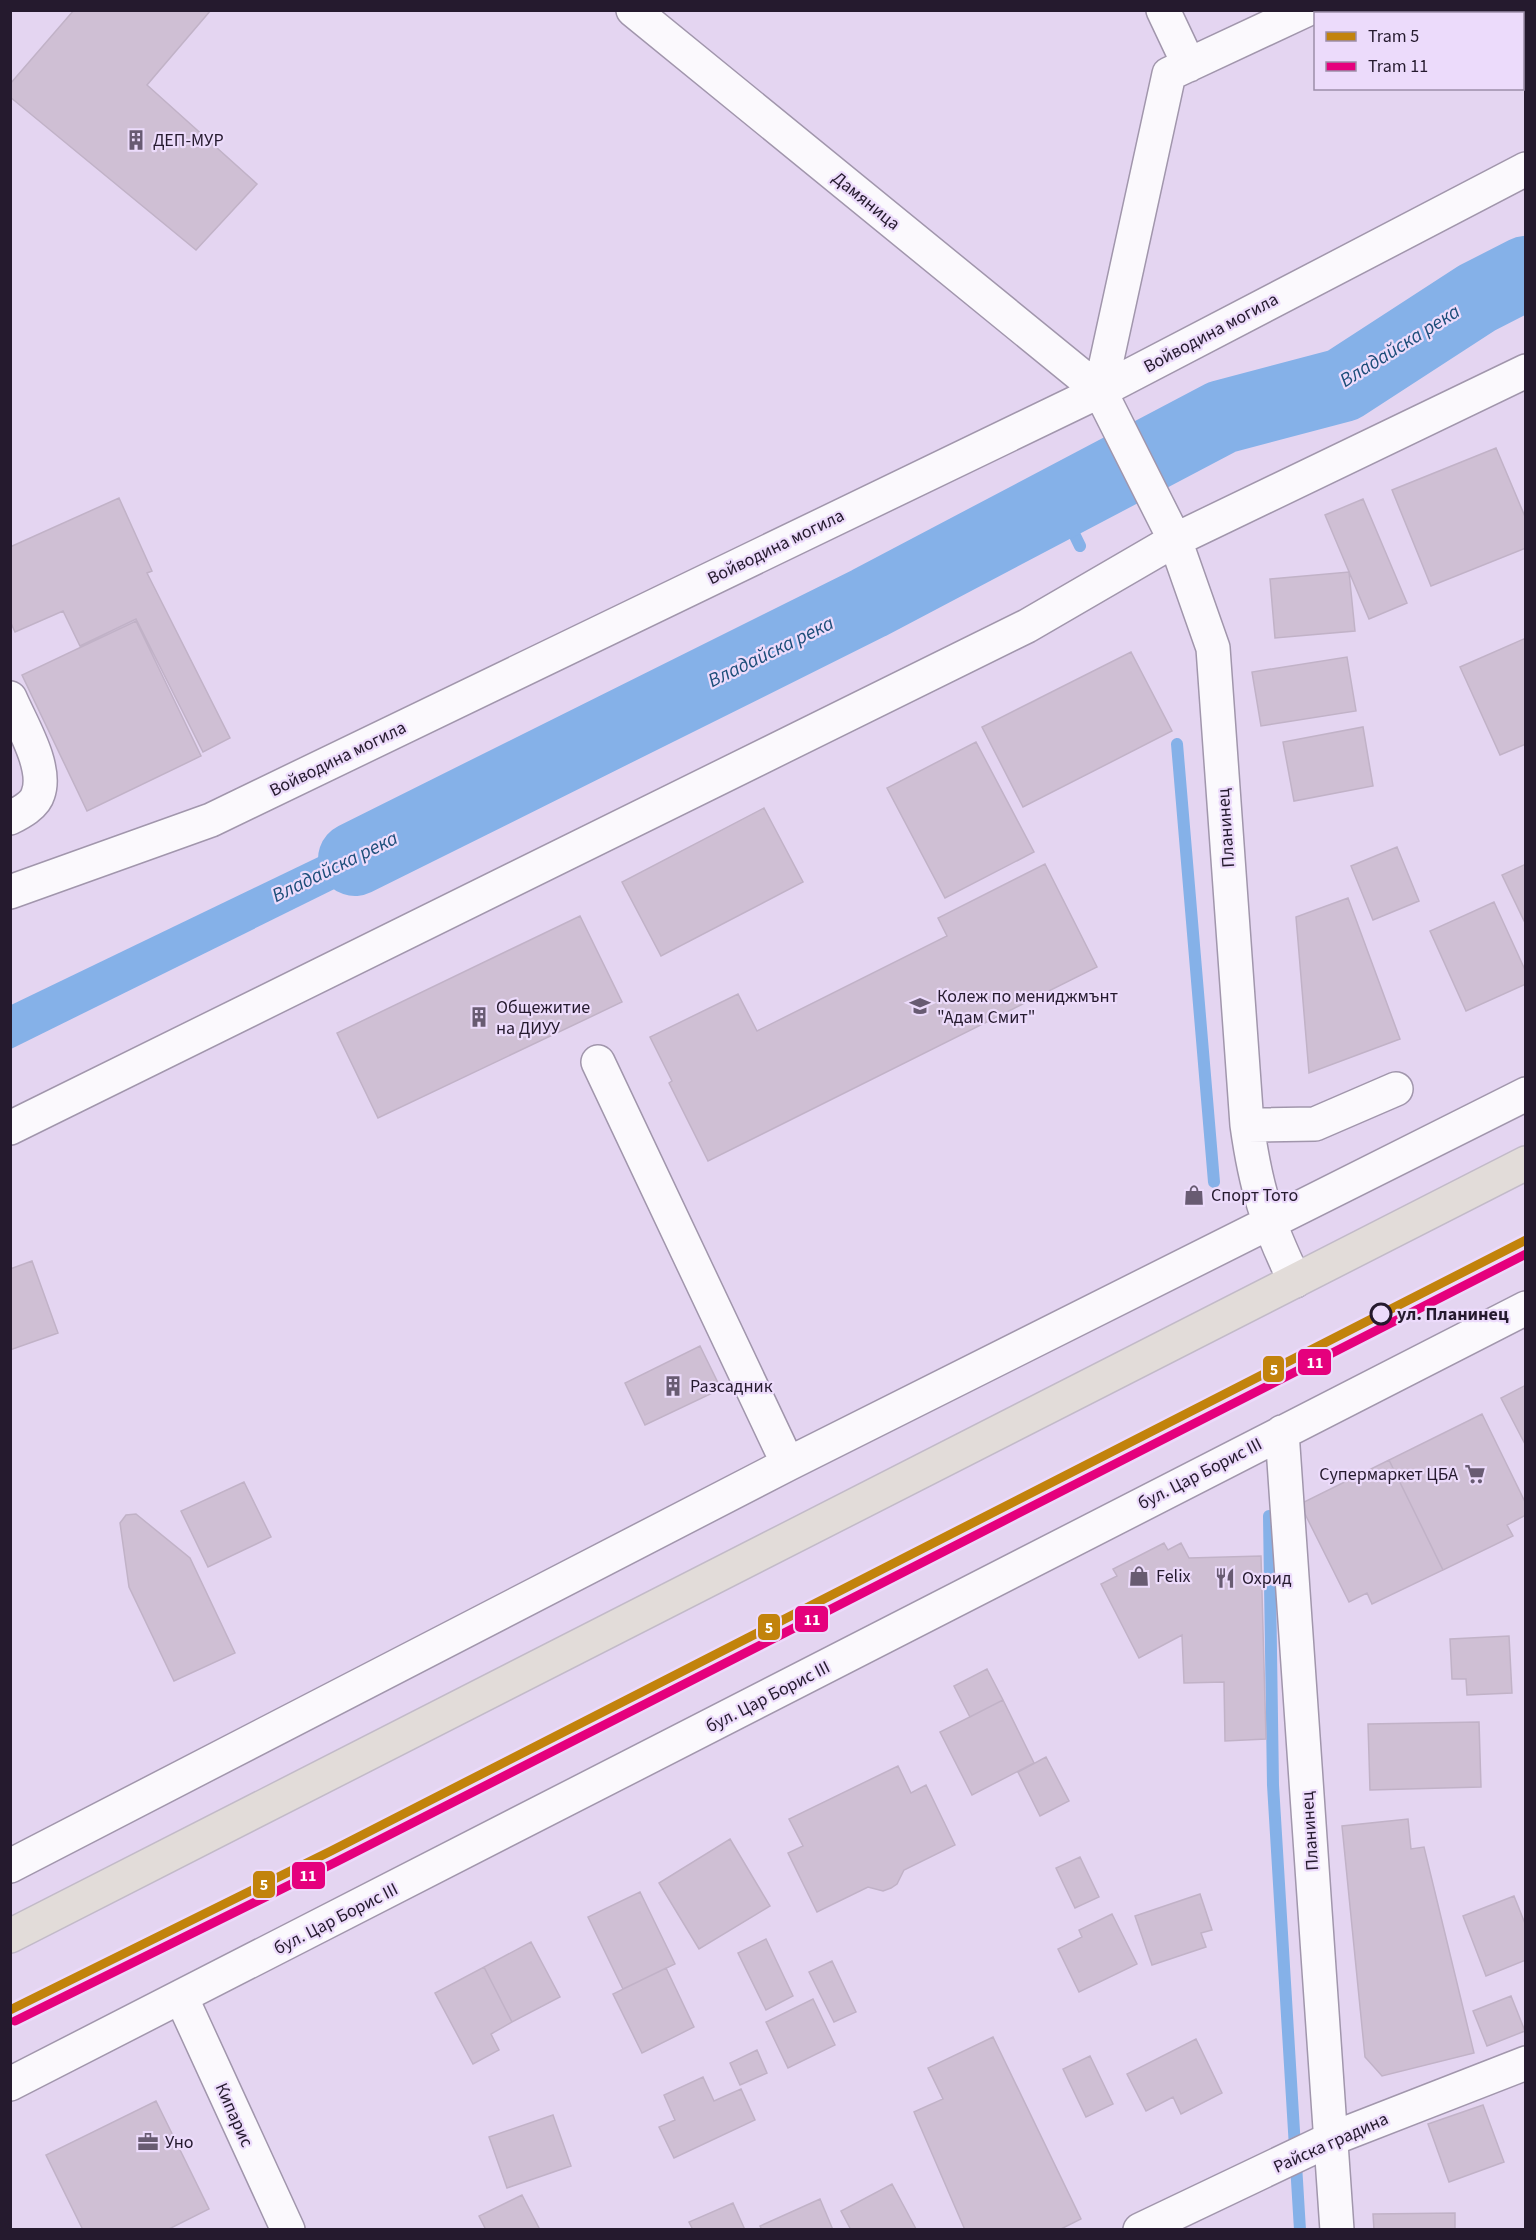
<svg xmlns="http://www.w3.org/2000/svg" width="1536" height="2240" viewBox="0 0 1536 2240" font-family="'Source Sans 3',sans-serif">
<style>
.water{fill:#85b1e8}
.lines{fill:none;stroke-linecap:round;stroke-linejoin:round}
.stream{stroke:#85b1e8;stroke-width:12}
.river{stroke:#85b1e8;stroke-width:74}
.building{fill:#cfbfd4;stroke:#c1b2c7;stroke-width:1.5}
.minor-casing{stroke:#a196ac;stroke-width:36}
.major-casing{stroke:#c2bac8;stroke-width:36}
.minor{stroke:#fbf9fd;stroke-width:33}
.major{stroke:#e2dcd9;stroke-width:33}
.tram-1-casing{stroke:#ecdbfb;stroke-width:14}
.tram-2-casing{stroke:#ecdbfb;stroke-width:14}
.tram-1{stroke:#c2830c;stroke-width:9}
.tram-2{stroke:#e5007d;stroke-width:9}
.stop-dot{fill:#ecdbfb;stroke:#251a2e;stroke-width:3}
.labels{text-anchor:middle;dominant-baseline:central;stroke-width:4.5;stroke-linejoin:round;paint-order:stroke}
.poi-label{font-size:18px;fill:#251a2e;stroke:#ecdbfb;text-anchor:start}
.street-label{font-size:18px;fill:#251a2e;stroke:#ecdbfb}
.stop-label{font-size:18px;font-weight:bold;fill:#251a2e;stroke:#ecdbfb;text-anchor:start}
.water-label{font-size:20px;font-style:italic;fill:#1c4d79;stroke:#ecdbfb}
.line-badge{stroke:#ecdbfb;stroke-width:2}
.badge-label{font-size:16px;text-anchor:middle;font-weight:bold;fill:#fff}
</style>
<rect width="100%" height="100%" fill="#e4d5f1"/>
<!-- water -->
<path class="water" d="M 439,799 L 454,830 L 11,1049 L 11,1005 Z"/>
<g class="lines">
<!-- stream -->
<path class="stream" d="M 1059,503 L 1080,546
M 1177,744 L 1214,1182
M 1269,1516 L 1273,1785 L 1300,2230"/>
<!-- river -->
<path class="river" d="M 355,859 L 869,603 L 1222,417 L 1343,385 L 1477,298 L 1526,273"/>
</g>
<!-- building -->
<path class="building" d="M 74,10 L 211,10 L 147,85 L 257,184 L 196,250 L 10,97 L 10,84 Z
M 1496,448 L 1526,519 L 1526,548 L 1431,586 L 1392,490 Z
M 119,498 L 152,571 L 147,573 L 230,738 L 203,752 L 136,619 L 80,646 L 63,611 L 15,632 L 10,621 L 10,547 Z
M 1363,499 L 1407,603 L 1369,619 L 1325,515 Z
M 1349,572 L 1355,631 L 1275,638 L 1270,579 Z
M 136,621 L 201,756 L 87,811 L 22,675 Z
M 1526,638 L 1526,744 L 1500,755 L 1460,667 Z
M 1131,652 L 1172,731 L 1023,807 L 982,727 Z
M 1347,657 L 1356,711 L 1261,726 L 1252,672 Z
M 1363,727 L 1373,786 L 1294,801 L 1283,742 Z
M 976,742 L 1034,852 L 945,898 L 887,788 Z
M 764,808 L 803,882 L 661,956 L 622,882 Z
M 1397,847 L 1419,901 L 1373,920 L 1351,866 Z
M 1045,864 L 1097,967 L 708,1161 L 669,1083 L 672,1081 L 650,1037 L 738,994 L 757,1031 L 947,936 L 938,918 Z
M 1526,864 L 1526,925 L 1502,875 Z
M 1348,898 L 1400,1039 L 1309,1073 L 1296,917 Z
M 1494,902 L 1526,972 L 1526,984 L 1466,1011 L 1430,931 Z
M 580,916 L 622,1002 L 378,1118 L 337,1033 Z
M 32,1261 L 58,1333 L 10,1350 L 10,1269 Z
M 700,1346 L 721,1389 L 645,1425 L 625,1383 Z
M 1526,1385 L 1526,1446 L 1501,1398 Z
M 1482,1414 L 1526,1504 L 1526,1515 L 1507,1525 L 1513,1536 L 1443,1570 L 1389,1460 Z
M 1389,1460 L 1443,1570 L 1372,1604 L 1367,1593 L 1349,1602 L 1300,1504 Z
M 244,1482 L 271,1537 L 208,1567 L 181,1511 Z
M 136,1514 L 190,1558 L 235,1653 L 174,1681 L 129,1587 L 120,1523 L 126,1515 Z
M 1164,1543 L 1168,1550 L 1181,1543 L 1189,1558 L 1261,1556 L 1266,1739 L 1225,1741 L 1224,1682 L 1184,1683 L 1182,1635 L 1139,1658 L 1101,1584 L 1117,1576 L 1113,1569 Z
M 1509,1636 L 1512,1693 L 1467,1695 L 1466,1679 L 1452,1679 L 1450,1639 Z
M 987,1669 L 1003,1700 L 970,1717 L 954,1686 Z
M 1003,1700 L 1034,1763 L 972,1795 L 940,1732 Z
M 1479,1722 L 1481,1787 L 1370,1790 L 1368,1724 Z
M 1046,1757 L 1069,1801 L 1040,1816 L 1018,1772 Z
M 898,1766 L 911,1793 L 926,1785 L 955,1845 L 904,1870 L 897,1884 L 891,1888 L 883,1891 L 868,1887 L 817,1912 L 788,1853 L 803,1846 L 789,1819 Z
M 1408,1819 L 1411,1849 L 1424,1847 L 1474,2053 L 1382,2076 L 1365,2057 L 1342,1826 Z
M 730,1839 L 770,1906 L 699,1949 L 659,1883 Z
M 1080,1857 L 1099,1897 L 1075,1908 L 1056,1868 Z
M 640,1892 L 675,1964 L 623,1989 L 588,1917 Z
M 1200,1894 L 1212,1930 L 1201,1933 L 1206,1947 L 1152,1965 L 1135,1916 Z
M 1514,1896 L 1526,1926 L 1526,1960 L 1486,1976 L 1463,1916 Z
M 1112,1914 L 1137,1964 L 1079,1992 L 1058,1949 L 1082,1937 L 1079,1930 Z
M 766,1939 L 793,1996 L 766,2010 L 738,1953 Z
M 531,1942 L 560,1997 L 512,2022 L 484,1967 Z
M 832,1961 L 856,2012 L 834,2022 L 809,1972 Z
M 484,1967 L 512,2022 L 491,2034 L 499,2050 L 473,2064 L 435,1993 Z
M 666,1968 L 694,2027 L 642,2053 L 613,1994 Z
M 1511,1996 L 1525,2031 L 1487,2046 L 1473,2011 Z
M 813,1999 L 835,2045 L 788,2068 L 766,2022 Z
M 993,2037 L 1081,2219 L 1059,2230 L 965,2230 L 914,2112 L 943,2099 L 928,2068 Z
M 1196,2039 L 1222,2093 L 1181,2114 L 1173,2097 L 1146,2111 L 1127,2074 Z
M 757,2050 L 767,2073 L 740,2085 L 730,2063 Z
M 1090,2056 L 1113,2104 L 1086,2117 L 1063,2069 Z
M 703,2077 L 714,2101 L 741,2089 L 755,2120 L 674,2158 L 659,2127 L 675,2120 L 664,2095 Z
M 156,2101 L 209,2209 L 167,2230 L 83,2230 L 46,2155 Z
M 1483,2105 L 1504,2162 L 1449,2182 L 1428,2124 Z
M 553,2115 L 571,2166 L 507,2188 L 489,2137 Z
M 892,2184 L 916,2229 L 851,2230 L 841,2211 Z
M 522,2195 L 540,2230 L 486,2230 L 479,2216 Z
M 820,2199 L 833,2230 L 762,2230 L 760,2226 Z
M 733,2203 L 745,2230 L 693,2230 L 689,2222 Z
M 1455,2213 L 1455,2230 L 1374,2230 L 1373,2214 Z"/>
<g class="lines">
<!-- minor casing -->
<g class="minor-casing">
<path id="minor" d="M 633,10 L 1100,391 L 1175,540 L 1213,648 L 1247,1125 C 1256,1189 1267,1223 1295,1281
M 1163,10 L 1189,65
M 1100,391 L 1169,74 L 1306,10
M 10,698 C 21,724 48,767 38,794 C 35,805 20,813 10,818
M 10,892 L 211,820 L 1100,391 L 1526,169
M 598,1062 L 788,1464
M 1247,1125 L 1315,1124 L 1396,1089
M 10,1128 L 1027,626 L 1175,540 L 1526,371
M 1282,1432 L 1337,2230
M 10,1866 L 788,1464 L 1526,1094
M 182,1999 L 288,2230
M 10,2084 L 1526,1308
M 1140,2230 L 1331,2139 L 1526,2063"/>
</g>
<!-- major casing -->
<g class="major-casing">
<path id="major" d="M 10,1936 L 1526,1163"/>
</g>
<!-- minor -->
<use href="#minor" class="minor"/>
<!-- major -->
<use href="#major" class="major"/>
<!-- tram-1 casing -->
<g class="tram-1-casing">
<path id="tram-1" d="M 10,2010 L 331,1851 L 1526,1240"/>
</g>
<!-- tram-2 casing -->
<g class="tram-2-casing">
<path id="tram-2" d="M 15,2021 L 336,1862 L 1526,1254"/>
</g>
<!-- tram-1 -->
<use href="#tram-1" class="tram-1"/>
<!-- tram-2 -->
<use href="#tram-2" class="tram-2"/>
</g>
<!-- icons -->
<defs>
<g id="building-bare" transform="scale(1.62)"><path d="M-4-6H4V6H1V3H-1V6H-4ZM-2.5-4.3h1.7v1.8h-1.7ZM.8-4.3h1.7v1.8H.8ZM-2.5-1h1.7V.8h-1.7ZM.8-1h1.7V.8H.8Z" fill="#685b72" stroke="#ecdbfb" stroke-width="2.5" paint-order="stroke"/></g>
<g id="school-bare" transform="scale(1.62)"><path d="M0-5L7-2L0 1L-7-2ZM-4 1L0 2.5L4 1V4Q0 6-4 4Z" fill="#685b72" stroke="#ecdbfb" stroke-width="2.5" paint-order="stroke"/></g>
<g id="shop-bare" transform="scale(1.62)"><path d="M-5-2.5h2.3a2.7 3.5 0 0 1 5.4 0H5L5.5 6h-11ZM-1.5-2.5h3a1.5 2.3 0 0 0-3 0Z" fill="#685b72" stroke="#ecdbfb" stroke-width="2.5" paint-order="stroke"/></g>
<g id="supermarket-bare" transform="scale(1.62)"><path d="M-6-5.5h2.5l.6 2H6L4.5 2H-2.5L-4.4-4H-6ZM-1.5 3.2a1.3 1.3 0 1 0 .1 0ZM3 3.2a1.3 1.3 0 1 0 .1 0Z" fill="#685b72" stroke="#ecdbfb" stroke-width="2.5" paint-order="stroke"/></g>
<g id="restaurant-bare" transform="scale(1.62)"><path d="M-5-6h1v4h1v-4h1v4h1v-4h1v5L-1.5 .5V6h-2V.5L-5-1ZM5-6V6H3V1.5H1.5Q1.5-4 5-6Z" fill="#685b72" stroke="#ecdbfb" stroke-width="2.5" paint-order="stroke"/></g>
<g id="office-bare" transform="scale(1.62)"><path d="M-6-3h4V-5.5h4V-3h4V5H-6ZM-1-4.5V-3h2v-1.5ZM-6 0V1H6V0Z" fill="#685b72" stroke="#ecdbfb" stroke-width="2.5" paint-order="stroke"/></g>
</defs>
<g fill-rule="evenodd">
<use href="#building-bare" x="136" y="140"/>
<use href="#school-bare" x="920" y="1006"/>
<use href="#building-bare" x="479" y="1017"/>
<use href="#shop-bare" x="1194" y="1195"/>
<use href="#building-bare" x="673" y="1386"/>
<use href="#supermarket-bare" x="1475" y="1474"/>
<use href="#shop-bare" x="1139" y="1576"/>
<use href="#restaurant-bare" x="1225" y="1578"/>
<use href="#office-bare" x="148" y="2142"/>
</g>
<!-- markers -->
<circle class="stop-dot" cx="1381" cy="1314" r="10"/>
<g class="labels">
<!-- poi labels -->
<g class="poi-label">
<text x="153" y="140">ДЕП-МУР</text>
<text x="937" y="996">Колеж по мениджмънт<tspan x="937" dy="21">"Адам Смит"</tspan></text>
<text x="496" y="1007">Общежитие<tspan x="496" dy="21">на ДИУУ</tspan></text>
<text x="1211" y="1195">Спорт Тото</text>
<text x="690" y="1386">Разсадник</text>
<text x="1458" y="1474" text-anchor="end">Супермаркет ЦБА</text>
<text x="1156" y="1576">Felix</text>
<text x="1242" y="1578">Охрид</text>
<text x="165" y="2142">Уно</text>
</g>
<!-- street labels -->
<g class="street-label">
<text transform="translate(866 201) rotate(39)">Дамяница</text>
<text transform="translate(1211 333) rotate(-28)">Войводина могила</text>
<text transform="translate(776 547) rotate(-26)">Войводина могила</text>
<text transform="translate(338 759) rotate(-26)">Войводина могила</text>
<text transform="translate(1226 828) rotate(-94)">Планинец</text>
<text transform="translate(1200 1474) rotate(-27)">бул. Цар Борис III</text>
<text transform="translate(768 1697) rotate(-27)">бул. Цар Борис III</text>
<text transform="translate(1310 1831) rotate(-94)">Планинец</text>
<text transform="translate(336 1919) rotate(-27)">бул. Цар Борис III</text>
<text transform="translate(234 2115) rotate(66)">Кипарис</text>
<text transform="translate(1331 2143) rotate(-24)">Райска градина</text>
</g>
<!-- stop labels -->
<g class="stop-label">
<text x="1397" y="1314">ул. Планинец</text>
</g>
<!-- water labels -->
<g class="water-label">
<text transform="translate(1400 346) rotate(-32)">Владайска река</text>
<text transform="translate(771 652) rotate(-26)">Владайска река</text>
<text transform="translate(335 867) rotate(-26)">Владайска река</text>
</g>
</g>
<g class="line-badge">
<rect x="1297" y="1348" width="35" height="28" rx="6" fill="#e5007d"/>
<rect x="1262" y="1355" width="23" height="28" rx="6" fill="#c2830c"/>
<rect x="794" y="1605" width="35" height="28" rx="6" fill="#e5007d"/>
<rect x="757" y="1613" width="24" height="28" rx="6" fill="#c2830c"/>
<rect x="291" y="1861" width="35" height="29" rx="6" fill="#e5007d"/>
<rect x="252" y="1870" width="24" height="29" rx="6" fill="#c2830c"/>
</g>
<g class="badge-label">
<text x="1315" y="1368">11</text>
<text x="1274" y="1375">5</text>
<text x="812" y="1625">11</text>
<text x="769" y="1633">5</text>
<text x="308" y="1881">11</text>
<text x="264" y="1890">5</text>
</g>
<!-- border -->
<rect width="1536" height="2240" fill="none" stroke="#251a2e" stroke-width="24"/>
<!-- legend -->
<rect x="1314" y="12" width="210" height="78" fill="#ecdbfb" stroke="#9c8ea9" stroke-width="1.5"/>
<rect x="1326" y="32" width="30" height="9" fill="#c2830c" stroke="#9c8ea9" stroke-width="1.5"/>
<text x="1368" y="42" font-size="18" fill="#251a2e">Tram 5</text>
<rect x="1326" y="62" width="30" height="9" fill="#e5007d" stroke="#9c8ea9" stroke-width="1.5"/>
<text x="1368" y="72" font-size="18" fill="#251a2e">Tram 11</text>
</svg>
